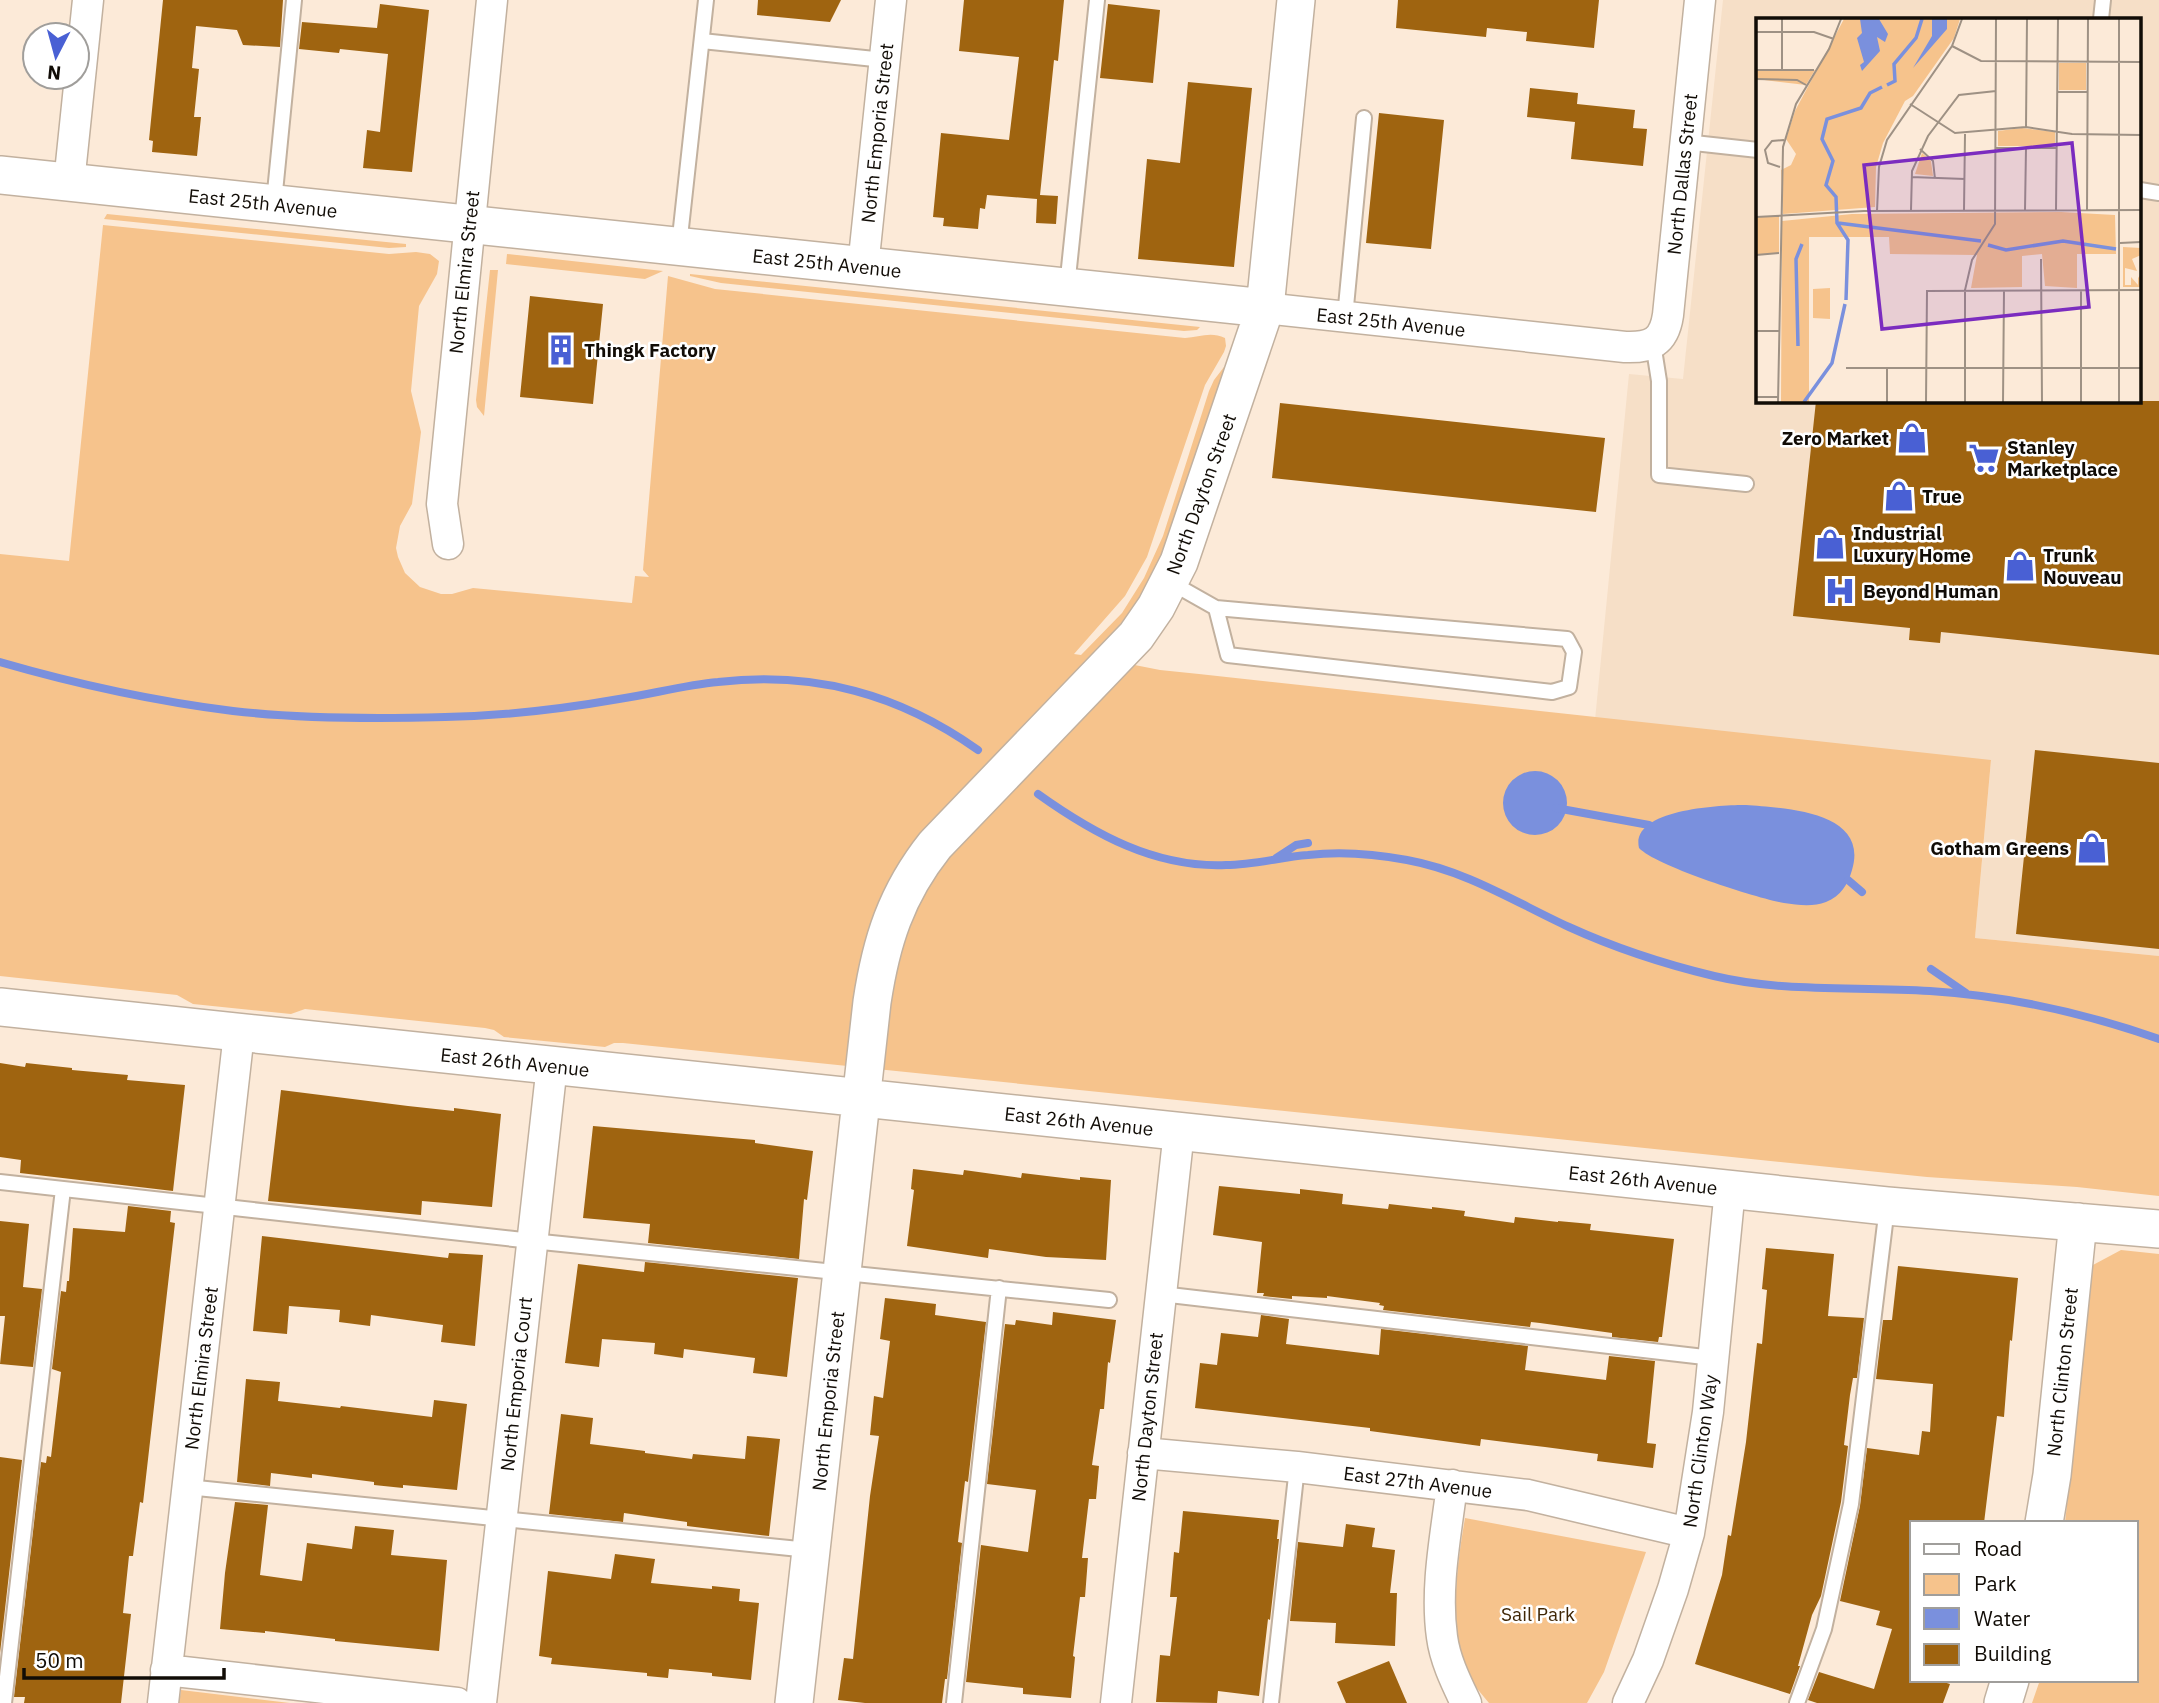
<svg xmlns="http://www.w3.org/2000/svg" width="2159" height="1703" viewBox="0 0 2159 1703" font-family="'IBM Plex Sans',sans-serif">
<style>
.built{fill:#f6dfc7;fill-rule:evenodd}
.green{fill:#f6c38c}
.water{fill:#7a90dd}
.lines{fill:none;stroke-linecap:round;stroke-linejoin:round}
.stream{stroke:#7a90dd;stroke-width:8}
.building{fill:#9f6410}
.service-casing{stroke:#c2b19f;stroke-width:18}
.minor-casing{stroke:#c2b19f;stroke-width:33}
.tertiary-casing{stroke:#c2b19f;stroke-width:40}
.service{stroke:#fff;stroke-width:14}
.minor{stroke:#fff;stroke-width:30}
.tertiary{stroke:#fff;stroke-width:37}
.labels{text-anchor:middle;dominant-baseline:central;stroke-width:5;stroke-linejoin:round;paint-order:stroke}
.street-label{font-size:19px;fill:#110c06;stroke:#fff}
.poi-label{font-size:19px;font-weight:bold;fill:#110c06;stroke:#fff;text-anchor:start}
.park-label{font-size:19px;fill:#3f2605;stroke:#fff}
.inset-river{fill:none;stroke:#7a90dd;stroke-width:3.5}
.inset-road{fill:none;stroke:#9e9184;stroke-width:2}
.view{fill:#7b2cbf;fill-opacity:0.15;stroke:#7b2cbf;stroke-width:3.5}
.inset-edge{fill:none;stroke:#110c06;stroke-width:3.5}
</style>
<rect width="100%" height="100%" fill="#fcead8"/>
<!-- built -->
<path class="built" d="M 1723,0 L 2159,0 L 2159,956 L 1975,938 L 1991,761 L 1595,720 L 1629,374 L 1683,379 ZM 1758,19 L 2140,19 L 2140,401 L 1758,401 Z"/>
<!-- green -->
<path class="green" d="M 107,214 L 406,244 L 406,247 L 389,248 L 104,219 Z
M 103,225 L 389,254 L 416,252 L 430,254 L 439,261 L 437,274 L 419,306 L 411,391 L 421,432 L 412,504 L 400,526 L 396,548 L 398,557 L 405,573 L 420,587 L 441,594 L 452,594 L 473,588 L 632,603 L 635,576 L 649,577 L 643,570 L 668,276 L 715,289 L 1185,338 C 1199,337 1211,331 1225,338 L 1226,346 L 1224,352 L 1205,385 L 1147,557 L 1125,596 L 1074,654 L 1081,655 L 1122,613 L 1144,578 L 1163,536 L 1209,391 L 1214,380 L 1224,367 L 1226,367 L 1168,546 L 1142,597 L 1094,657 L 1160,670 L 1199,674 L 1991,760 L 1975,938 L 2159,956 L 2159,1196 L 2077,1187 L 1927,1177 L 623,1043 L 614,1043 L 605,1047 L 504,1037 L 494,1030 L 485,1028 L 305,1009 L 291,1014 L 193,1004 L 177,995 L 0,976 L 0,554 L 69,561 Z
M 507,254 L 663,271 L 645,279 L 506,264 Z
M 490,270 L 498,270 L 484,416 L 477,407 L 476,400 Z
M 690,274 L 1200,327 L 1197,330 L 1184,331 L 721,283 L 690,276 Z
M 2121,1250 L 2159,1254 L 2159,1703 L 2032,1703 L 2040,1680 L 2136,1680 L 2136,1523 L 2065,1523 L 2093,1265 Z
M 1465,1518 L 1646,1552 L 1604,1672 L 1587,1703 L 1489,1703 C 1482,1694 1474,1686 1469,1676 C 1447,1633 1457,1565 1465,1518 Z
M 181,1690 L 290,1703 L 179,1703 Z"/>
<!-- water -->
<path class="water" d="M1503 803a32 32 0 1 1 64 0a32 32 0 1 1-64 0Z
M 1746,805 C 1782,808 1870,810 1852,870 C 1848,884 1841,896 1826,902 C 1813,907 1798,905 1784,903 C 1756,898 1656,866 1639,848 C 1630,809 1721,805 1746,805 Z"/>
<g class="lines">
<!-- stream -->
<path class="stream" d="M 0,662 C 76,684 155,701 233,711 C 303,719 375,719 445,717 C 503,716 562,709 619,699 C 652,694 685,685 718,682 C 815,671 899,694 978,750
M 1038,794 C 1094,834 1155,868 1226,865 C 1254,865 1281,857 1308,855 C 1341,851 1375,854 1407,860 C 1467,871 1515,902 1569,927 C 1615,948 1664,964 1714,976 C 1785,993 1857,986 1930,991 C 2008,996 2085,1013 2159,1039
M 1556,808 L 1649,825
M 1276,858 L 1296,845 L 1308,843
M 1848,880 L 1862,892
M 1931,969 L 1966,993"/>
</g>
<!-- building -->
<path class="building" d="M 163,0 L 283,0 L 280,47 L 243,45 L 237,30 L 196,26 L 192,68 L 199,69 L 194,117 L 201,117 L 197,156 L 152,152 L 153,141 L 149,140 Z
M 758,0 L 841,0 L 830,22 L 757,15 Z
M 964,0 L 1064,0 L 1058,61 L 1054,60 L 1040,195 L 1058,196 L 1056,224 L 1036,223 L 1037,199 L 987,195 L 985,209 L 980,208 L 978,229 L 943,226 L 944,218 L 933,217 L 941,133 L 1009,140 L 1019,57 L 959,51 Z
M 1398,0 L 1599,0 L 1594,48 L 1526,41 L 1527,32 L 1487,28 L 1486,37 L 1396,28 Z
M 380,4 L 429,10 L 412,172 L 363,168 L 367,130 L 380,132 L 388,54 L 340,49 L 339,53 L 299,49 L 302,22 L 377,28 Z
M 1108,4 L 1160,10 L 1153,83 L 1100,78 Z
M 1188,82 L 1252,88 L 1234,267 L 1138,259 L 1147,159 L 1180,163 Z
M 1530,88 L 1578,93 L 1577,104 L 1635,110 L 1633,128 L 1647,129 L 1643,166 L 1571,159 L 1575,122 L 1527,117 Z
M 1379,113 L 1444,120 L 1431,249 L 1366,243 Z
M 530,296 L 603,304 L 593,404 L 520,397 Z
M 1816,401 L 2159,401 L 2159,655 L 1941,632 L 1940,643 L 1909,640 L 1910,628 L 1793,616 Z
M 1280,403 L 1605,438 L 1596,512 L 1272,478 Z
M 2035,750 L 2159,763 L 2159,949 L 2016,934 Z
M 0,1063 L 25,1067 L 26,1063 L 72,1068 L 72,1070 L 128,1075 L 127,1080 L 185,1085 L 173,1191 L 20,1173 L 21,1160 L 0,1157 Z
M 281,1090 L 408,1106 L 454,1111 L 454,1108 L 501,1114 L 492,1207 L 422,1201 L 421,1215 L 268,1201 Z
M 593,1126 L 755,1140 L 755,1143 L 813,1151 L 807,1200 L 804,1199 L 799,1259 L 648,1243 L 650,1224 L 583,1218 Z
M 913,1169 L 963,1175 L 964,1170 L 1021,1178 L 1022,1173 L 1080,1180 L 1080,1177 L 1111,1180 L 1106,1260 L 1046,1257 L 989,1249 L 988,1258 L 907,1246 L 914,1190 L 911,1189 Z
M 1219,1186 L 1300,1194 L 1300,1189 L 1343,1194 L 1342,1204 L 1388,1209 L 1389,1204 L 1432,1209 L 1432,1207 L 1465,1211 L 1464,1216 L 1514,1223 L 1515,1217 L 1558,1222 L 1558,1221 L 1591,1224 L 1590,1230 L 1674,1239 L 1662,1337 L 1659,1337 L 1658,1342 L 1612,1337 L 1612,1333 L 1540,1323 L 1531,1322 L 1530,1327 L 1383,1310 L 1384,1306 L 1379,1305 L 1380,1303 L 1327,1296 L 1327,1298 L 1292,1296 L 1292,1299 L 1263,1296 L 1264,1293 L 1257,1293 L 1262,1242 L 1213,1235 Z
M 128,1206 L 171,1211 L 170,1222 L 175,1223 L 143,1503 L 140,1502 L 133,1556 L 129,1556 L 123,1613 L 131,1614 L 121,1703 L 24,1703 L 25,1697 L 14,1697 L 41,1462 L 46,1463 L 47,1456 L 51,1457 L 61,1372 L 52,1369 L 61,1291 L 66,1292 L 67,1281 L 69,1281 L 73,1228 L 125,1232 Z
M 0,1221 L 29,1224 L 23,1287 L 42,1289 L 33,1367 L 0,1364 L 5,1316 L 0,1316 Z
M 262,1236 L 448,1258 L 449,1253 L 483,1255 L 475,1346 L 441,1342 L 443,1325 L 371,1315 L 370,1326 L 339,1322 L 340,1310 L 289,1306 L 287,1334 L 253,1331 Z
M 1766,1248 L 1834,1254 L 1828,1316 L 1864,1318 L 1857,1378 L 1853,1378 L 1850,1395 L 1844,1445 L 1848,1446 L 1841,1502 L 1821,1596 L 1812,1615 L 1798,1666 L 1800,1666 L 1790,1694 L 1695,1664 L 1722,1575 L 1728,1535 L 1731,1536 L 1746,1442 L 1757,1343 L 1762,1344 L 1767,1290 L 1762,1289 Z
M 645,1262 L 798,1278 L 787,1377 L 753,1373 L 755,1358 L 684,1349 L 683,1358 L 654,1354 L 655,1343 L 602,1339 L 599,1367 L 565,1363 L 578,1264 L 644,1272 Z
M 1898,1266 L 2018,1278 L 2012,1341 L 2010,1340 L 2004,1417 L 1997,1416 L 1984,1523 L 1912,1523 L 1912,1680 L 1937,1680 L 1950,1684 L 1943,1703 L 1817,1703 L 1808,1700 L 1819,1672 L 1874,1689 L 1892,1629 L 1876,1625 L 1880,1611 L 1840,1601 L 1860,1506 L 1867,1448 L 1919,1455 L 1922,1431 L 1930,1432 L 1933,1384 L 1876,1379 L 1883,1320 L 1892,1320 Z
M 885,1298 L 936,1304 L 935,1315 L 986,1322 L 968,1482 L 965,1481 L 958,1542 L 962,1543 L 947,1679 L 945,1679 L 942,1703 L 865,1703 L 838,1700 L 844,1658 L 853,1659 L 870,1496 L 879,1436 L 870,1435 L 874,1396 L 883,1398 L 890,1341 L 880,1339 Z
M 1053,1312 L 1116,1320 L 1110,1363 L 1108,1362 L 1104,1409 L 1100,1409 L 1092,1465 L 1099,1466 L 1096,1499 L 1089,1499 L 1082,1558 L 1088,1558 L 1085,1597 L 1080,1597 L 1073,1656 L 1075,1657 L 1071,1698 L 1023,1694 L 1023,1688 L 966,1682 L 981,1545 L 1028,1552 L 1036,1490 L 987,1484 L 1005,1324 L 1015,1325 L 1016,1320 L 1052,1325 Z
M 1261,1315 L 1289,1319 L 1286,1344 L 1379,1355 L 1381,1329 L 1528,1346 L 1525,1370 L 1606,1380 L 1609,1356 L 1655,1361 L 1647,1443 L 1656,1444 L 1653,1468 L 1597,1461 L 1598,1454 L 1545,1447 L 1481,1439 L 1480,1446 L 1370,1431 L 1370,1428 L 1195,1408 L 1200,1363 L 1217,1365 L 1221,1333 L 1258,1337 Z
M 246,1379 L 280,1382 L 278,1401 L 340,1408 L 341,1406 L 432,1417 L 434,1400 L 467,1404 L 457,1490 L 403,1485 L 403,1488 L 374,1485 L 374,1482 L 312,1474 L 312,1478 L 271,1473 L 270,1486 L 237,1482 Z
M 561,1414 L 593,1418 L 590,1444 L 645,1451 L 645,1453 L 692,1459 L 693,1454 L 745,1459 L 747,1436 L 780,1439 L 769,1536 L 687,1526 L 687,1522 L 624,1513 L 623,1522 L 549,1514 Z
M 0,1457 L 22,1460 L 0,1653 Z
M 235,1502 L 268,1505 L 260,1575 L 302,1581 L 307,1543 L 352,1549 L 355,1526 L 394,1530 L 391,1555 L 447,1560 L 439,1651 L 335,1641 L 335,1639 L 265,1631 L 265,1633 L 220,1629 L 225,1573 Z
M 1183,1511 L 1279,1520 L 1277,1539 L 1279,1539 L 1270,1620 L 1268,1619 L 1259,1696 L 1218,1691 L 1217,1703 L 1156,1702 L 1160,1655 L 1170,1656 L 1177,1597 L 1170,1597 L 1174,1552 L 1179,1553 Z
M 1346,1524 L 1375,1528 L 1372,1547 L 1395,1550 L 1390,1593 L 1397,1593 L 1395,1646 L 1335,1643 L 1336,1623 L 1290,1621 L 1298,1542 L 1343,1547 Z
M 615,1554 L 655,1559 L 651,1583 L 712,1589 L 712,1586 L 740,1589 L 739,1601 L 759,1603 L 751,1680 L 712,1676 L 712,1673 L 669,1669 L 668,1678 L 647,1676 L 647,1673 L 551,1664 L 552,1658 L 539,1656 L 548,1571 L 611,1579 Z
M 1389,1661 L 1407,1703 L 1346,1703 L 1337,1682 Z"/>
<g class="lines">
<!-- service casing -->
<g class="service-casing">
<path id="service" d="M 2101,19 L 2103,0
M 702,41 L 884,60
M 1685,142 L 1758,150
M 2140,190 L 2159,193
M 274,202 L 294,0
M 679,246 L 706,0
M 1067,287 L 1097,0
M 1345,317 L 1364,118
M 1653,343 L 1659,381 L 1659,475 L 1746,484
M 1170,582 L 1216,608 L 1567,639 L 1574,652 L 1569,687 L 1552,692 L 1228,655 L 1216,608
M 0,1182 L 532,1241 L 1109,1300
M 1161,1294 L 1713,1358
M 187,1487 L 809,1550
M 4,1703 L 63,1189
M 954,1703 L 999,1288
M 1271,1703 L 1297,1467
M 1797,1703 L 1824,1629 L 1851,1504 L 1887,1207"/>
</g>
<!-- minor casing -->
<g class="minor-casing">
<path id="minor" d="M 69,183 L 88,0
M 863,267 L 891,0
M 1265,308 L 1625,347 C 1651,348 1664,342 1668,315 L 1700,0
M 448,544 L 442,504 L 492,0
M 1143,1453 L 1297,1467 L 1528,1495 L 1689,1533
M 1452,1485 C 1446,1535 1435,1587 1442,1637 C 1445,1660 1456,1682 1466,1703
M 166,1670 L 457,1703
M 163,1703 L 239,1033
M 481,1703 L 552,1065
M 1116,1703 L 1179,1131
M 1628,1703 L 1648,1660 L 1673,1589 L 1689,1533 L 1708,1412 L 1730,1189"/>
</g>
<!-- tertiary casing -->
<g class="tertiary-casing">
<path id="tertiary" d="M 0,175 L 1265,308
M 0,1007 L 1887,1206 L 2159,1229
M 2044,1523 L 2052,1475 L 2078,1222
M 794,1703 L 872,1002 C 881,942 896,894 935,845 L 1136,636 L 1156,607 L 1179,562 L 1265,308 L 1296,0
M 2003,1703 L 2010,1680"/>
</g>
<!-- service -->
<use href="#service" class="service"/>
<!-- minor -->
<use href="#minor" class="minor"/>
<!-- tertiary -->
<use href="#tertiary" class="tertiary"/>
</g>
<!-- icons -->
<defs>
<g id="building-bare" transform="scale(2.415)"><path d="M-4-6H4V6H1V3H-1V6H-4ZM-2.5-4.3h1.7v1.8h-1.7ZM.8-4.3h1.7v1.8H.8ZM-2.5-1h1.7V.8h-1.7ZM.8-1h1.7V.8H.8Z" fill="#4960d4" stroke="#fff" stroke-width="2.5" paint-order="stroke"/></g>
<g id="shop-bare" transform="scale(2.415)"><path d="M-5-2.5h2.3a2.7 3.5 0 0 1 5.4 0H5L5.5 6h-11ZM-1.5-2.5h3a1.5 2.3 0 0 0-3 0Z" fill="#4960d4" stroke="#fff" stroke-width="2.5" paint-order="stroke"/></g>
<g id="supermarket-bare" transform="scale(2.415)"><path d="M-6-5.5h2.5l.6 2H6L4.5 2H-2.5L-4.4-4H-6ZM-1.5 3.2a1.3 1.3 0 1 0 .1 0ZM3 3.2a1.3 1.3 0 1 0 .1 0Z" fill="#4960d4" stroke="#fff" stroke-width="2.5" paint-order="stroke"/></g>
<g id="hospital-bare" transform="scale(2.415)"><path d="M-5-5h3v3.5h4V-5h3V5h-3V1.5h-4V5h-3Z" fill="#4960d4" stroke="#fff" stroke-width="2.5" paint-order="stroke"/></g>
</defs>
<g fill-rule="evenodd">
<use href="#building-bare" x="561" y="350"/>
<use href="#shop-bare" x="1912" y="438"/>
<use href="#supermarket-bare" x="1984" y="458"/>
<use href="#shop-bare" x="1899" y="496"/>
<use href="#shop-bare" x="1830" y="544"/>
<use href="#shop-bare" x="2020" y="566"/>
<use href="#hospital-bare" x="1840" y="591"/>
<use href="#shop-bare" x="2092" y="848"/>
</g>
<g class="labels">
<!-- street labels -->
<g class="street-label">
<text transform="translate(877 133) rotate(-84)">North Emporia Street</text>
<text transform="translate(1682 174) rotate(-84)">North Dallas Street</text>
<text transform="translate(263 203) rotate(6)">East 25th Avenue</text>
<text transform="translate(827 263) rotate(6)">East 25th Avenue</text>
<text transform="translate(464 272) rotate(-84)">North Elmira Street</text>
<text transform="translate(1391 322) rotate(6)">East 25th Avenue</text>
<text transform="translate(1201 494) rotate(-70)">North Dayton Street</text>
<text transform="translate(515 1062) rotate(6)">East 26th Avenue</text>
<text transform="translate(1079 1121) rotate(6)">East 26th Avenue</text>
<text transform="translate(1643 1180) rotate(6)">East 26th Avenue</text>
<text transform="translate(201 1368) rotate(-83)">North Elmira Street</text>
<text transform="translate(2062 1372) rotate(-84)">North Clinton Street</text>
<text transform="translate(516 1384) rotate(-84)">North Emporia Court</text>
<text transform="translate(828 1401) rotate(-84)">North Emporia Street</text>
<text transform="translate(1147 1417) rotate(-84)">North Dayton Street</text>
<text transform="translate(1700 1451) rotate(-82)">North Clinton Way</text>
<text transform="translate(1418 1482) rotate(7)">East 27th Avenue</text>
</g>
<!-- poi labels -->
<g class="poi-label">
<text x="584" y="350">Thingk Factory</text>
<text x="1889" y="438" text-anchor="end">Zero Market</text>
<text x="2007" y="447">Stanley<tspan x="2007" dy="22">Marketplace</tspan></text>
<text x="1922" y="496">True</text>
<text x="1853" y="533">Industrial<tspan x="1853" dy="22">Luxury Home</tspan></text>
<text x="2043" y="555">Trunk<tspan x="2043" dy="22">Nouveau</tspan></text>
<text x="1863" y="591">Beyond Human</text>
<text x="2069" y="848" text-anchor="end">Gotham Greens</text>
</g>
<!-- park labels -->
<g class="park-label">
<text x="1538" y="1614">Sail Park</text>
</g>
</g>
<!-- overview -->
<g transform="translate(1756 18)">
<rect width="385" height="385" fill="#fcead8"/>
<path d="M 88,1 L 204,1 L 198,20 L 157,78 L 149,83 L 127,125 L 120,149 L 119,189 L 27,196 L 25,152 L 35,147 L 40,136 L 30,121 L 39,93 ZM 303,45 L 330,45 L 330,72 L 303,72 ZM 0,52 L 59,52 L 50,67 L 0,61 ZM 266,110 L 299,114 L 299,128 L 242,128 L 242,113 ZM 166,135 L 175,143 L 177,158 L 159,156 ZM 305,194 L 359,197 L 360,236 L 321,236 L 321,270 L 289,268 L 286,236 L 266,238 L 266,269 L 215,270 L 221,237 L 134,236 L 133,219 L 53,219 L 53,384 L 25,384 L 26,203 L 96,196 ZM 0,199 L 23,199 L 23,235 L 0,237 ZM 367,229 L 385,230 L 385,237 L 376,241 L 381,253 L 369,250 L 369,267 L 375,267 L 375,259 L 382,267 L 382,260 L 385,256 L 385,269 L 367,269 ZM 74,270 L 74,301 L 57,300 L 57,271 Z" fill="#f6c38c"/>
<path d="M 104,1 L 123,1 L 132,16 L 129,24 L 121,19 L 124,33 L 106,53 L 104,47 L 108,44 L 101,20 L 106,15 ZM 176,1 L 191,1 L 191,11 L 157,50 L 176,18 Z" fill="#7a90dd"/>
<path class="inset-river" d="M 131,67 L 139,63 L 138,46 L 160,20 L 166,1M 82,205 L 225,223M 232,227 L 250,232 L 307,223 L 360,231M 90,282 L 92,222 L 81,205 L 80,179 L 70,167 L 77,143 L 66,121 L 71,101 L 105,90 L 114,75 L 126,69M 42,328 L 40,241 L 46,226M 48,384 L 76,345 L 89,286"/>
<path class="inset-road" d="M 363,1 L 363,384M 0,14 L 58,14 L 78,21M 196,28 L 225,43 L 385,44M 0,52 L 58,52M 26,52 L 26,1M 0,61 L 41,62 L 50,67M 301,74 L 332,74M 154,86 L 199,115 L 270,109 L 316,116 L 385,117M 270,109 L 271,1M 240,130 L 300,130M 164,131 L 177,143 L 179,161M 24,149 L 12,145 L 9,132 L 16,123 L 28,122M 155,159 L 209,161M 155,192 L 156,153 L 172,118 L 203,77 L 240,73M 208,192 L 209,116M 269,192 L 270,130M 300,192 L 302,1M 331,192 L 332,1M 121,193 L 123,149 L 131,122 L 196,28 L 206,1M 0,199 L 108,193 L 385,192M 364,225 L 385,224M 0,237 L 23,235M 285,241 L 286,384M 325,272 L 325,384M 0,313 L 23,313M 90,350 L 385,350M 131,350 L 131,384M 0,379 L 22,379M 22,384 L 27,129 L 40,86 L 73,31 L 85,1M 170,384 L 171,273 L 385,272M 209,384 L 209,272 L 216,242 L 239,206 L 240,1M 247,384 L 248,272"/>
<path class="view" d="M 316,125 L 333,289 L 126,311 L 108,147 Z"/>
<rect width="385" height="385" class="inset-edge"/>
</g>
<!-- legend -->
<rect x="1910" y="1521" width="228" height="161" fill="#ffffff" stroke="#a09e9b" stroke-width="2"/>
<rect x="1924" y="1544" width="35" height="10" fill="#ffffff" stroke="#a09e9b" stroke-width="2"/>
<text x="1974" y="1556" font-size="21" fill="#110c06">Road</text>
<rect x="1924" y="1574" width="35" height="21" fill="#f6c38c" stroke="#a09e9b" stroke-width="2"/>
<text x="1974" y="1591" font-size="21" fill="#110c06">Park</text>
<rect x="1924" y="1608" width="35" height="21" fill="#7a90dd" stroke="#a09e9b" stroke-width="2"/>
<text x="1974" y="1626" font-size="21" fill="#110c06">Water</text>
<rect x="1924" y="1644" width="35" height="21" fill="#9f6410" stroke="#a09e9b" stroke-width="2"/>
<text x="1974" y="1661" font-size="21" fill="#110c06">Building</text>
<!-- north arrow -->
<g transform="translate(56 56) rotate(186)"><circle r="33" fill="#ffffff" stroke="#a09e9b" stroke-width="2"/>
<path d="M0-5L12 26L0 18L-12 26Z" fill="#4960d4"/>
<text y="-10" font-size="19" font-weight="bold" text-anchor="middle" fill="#110c06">N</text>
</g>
<!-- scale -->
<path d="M24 1668v10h200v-10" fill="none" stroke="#110c06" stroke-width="3.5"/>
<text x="35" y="1668" font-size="21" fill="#110c06" stroke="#ffffff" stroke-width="5" paint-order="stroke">50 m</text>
</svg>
